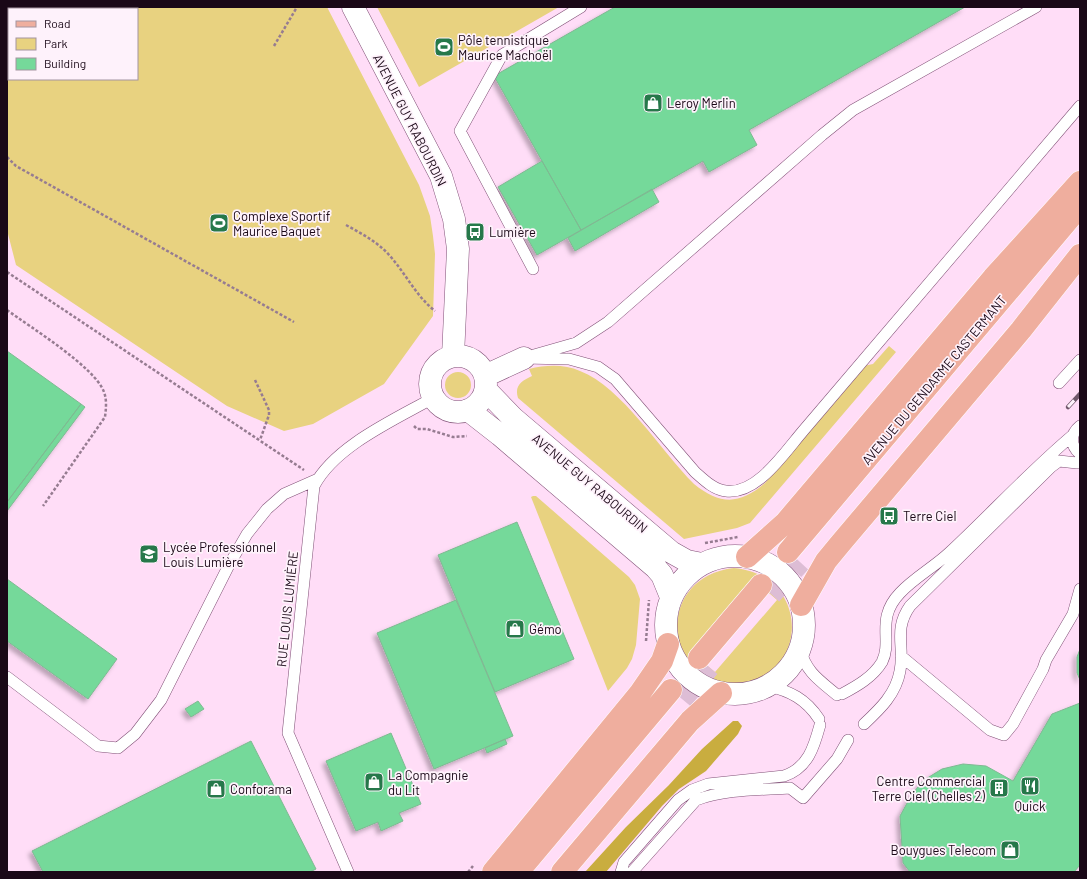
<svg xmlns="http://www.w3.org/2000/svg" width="1087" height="879" viewBox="0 0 1087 879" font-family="Barlow,sans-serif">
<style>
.green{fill:#e8d280;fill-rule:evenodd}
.forest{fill:#c9ad3f}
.building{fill:#75d99a;stroke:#7fb992;filter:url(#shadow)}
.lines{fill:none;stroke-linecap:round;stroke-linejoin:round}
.primary-tunnel{stroke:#ddbdd5;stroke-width:22;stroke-dasharray:22 11;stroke-linecap:butt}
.service-casing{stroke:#815177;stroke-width:12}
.minor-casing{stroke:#815177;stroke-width:23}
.primary-casing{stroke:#fff;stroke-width:23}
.path{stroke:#967c91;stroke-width:2.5;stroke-dasharray:3 2;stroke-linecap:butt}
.service{stroke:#fff;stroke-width:11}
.minor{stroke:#fff;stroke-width:22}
.primary{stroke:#efae9e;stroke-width:22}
.rail-casing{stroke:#70586b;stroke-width:4.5}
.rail{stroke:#fef2fb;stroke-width:3;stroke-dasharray:9;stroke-linecap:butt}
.labels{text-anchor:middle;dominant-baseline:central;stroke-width:3.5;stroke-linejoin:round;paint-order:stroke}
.poi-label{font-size:13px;fill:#1a0817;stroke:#fef2fb;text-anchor:start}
.street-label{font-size:13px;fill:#1a0817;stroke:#fef2fb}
</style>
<defs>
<filter id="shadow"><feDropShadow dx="-3.5" dy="3.5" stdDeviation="2" flood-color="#0004"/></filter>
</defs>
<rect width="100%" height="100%" fill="#ffddf7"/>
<!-- green -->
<path class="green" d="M 7,7 L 327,7 L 419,185 L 430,216 L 433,236 L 435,254 L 433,316 L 384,384 L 313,424 L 284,431 L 227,406 L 16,265 L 7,230 ZM 9,9 L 137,9 L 137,79 L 9,79 Z
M 377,7 L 559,7 L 419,87 Z
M 889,346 L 896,352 L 750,523 L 737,528 L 684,539 L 518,398 C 514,385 522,381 532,376 L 529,369 C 546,365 564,364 580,371 C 622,387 661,451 694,484 C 720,505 740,505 765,483 L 842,394 L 846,385 L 863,366 L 873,364 Z
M445 385a13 13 0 1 1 26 0a13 13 0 1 1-26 0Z
M 533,496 L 536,496 L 629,577 L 635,585 L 640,599 L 636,645 L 632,659 L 627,668 L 608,691 L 531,497 Z
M 734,568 C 814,576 808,682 735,684 C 663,686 653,577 734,568 ZM 754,580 L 777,600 L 715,672 L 692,653 Z"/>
<!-- forest -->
<path class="forest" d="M 733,721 L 738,721 L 742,726 L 738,734 L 706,771 L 679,789 L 662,806 L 606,872 L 585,872 L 626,827 L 669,785 L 702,749 Z"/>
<!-- building -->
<path class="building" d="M 615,7 L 965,7 L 749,130 L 757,145 L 709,172 L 703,161 L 581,230 L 494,76 Z
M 542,161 L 581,230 L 537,255 L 498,187 Z
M 652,189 L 659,202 L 575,251 L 568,238 Z
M 7,351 L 81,404 L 7,502 Z
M 81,404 L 85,407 L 7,511 L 7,502 Z
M 517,522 L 574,659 L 495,692 L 438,555 Z
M 7,579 L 117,659 L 88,699 L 7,641 Z
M 456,600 L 513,736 L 434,769 L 377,633 Z
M 1080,649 L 1080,680 L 1077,673 L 1077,657 Z
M 198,701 L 204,709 L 191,717 L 185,709 Z
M 1080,703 L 1080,865 L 1074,872 L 910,872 L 903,863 L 900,816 L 912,794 L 924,780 L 942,769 L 963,764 L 986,766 L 1013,781 L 1052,714 Z
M 391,733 L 421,804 L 399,813 L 403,821 L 381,831 L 378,822 L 356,831 L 326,761 Z
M 505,739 L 507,744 L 487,753 L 485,748 Z
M 251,741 L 316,869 L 310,872 L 43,872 L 32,851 Z"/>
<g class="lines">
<!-- primary-tunnel -->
<path class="primary-tunnel" d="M 771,594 L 800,562
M 682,699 L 709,667"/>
<!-- service casing -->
<g class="service-casing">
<path id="service" d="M 533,269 L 460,131 L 502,55 L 581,7
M 534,355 L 576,343 L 608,322 L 822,135 L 853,110 L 1036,7
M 524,358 L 569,359 L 598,367 L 605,372 L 615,379 L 695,472 C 704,480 714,490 726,491 C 757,495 785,452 803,431 L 1080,106
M 1059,383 L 1080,360
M 1080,426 C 1070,434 1070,445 1080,454
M 800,649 C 806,672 819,680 837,695
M 901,656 L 990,730 L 1004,735 L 1013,724 L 1043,669 L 1046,660 L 1073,614 L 1080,589
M 7,677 L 98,746 L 118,748 L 135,734 L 161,700 L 229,565 L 247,534 L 267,509 L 284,494 L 318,479
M 768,686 C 790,691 806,699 819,719
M 842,694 C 857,686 873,677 882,662 C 893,640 875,619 900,593 C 914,578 934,567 949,553 C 991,514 1029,472 1073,435
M 864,724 C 880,709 896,694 900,671 C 905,646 893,630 910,606 L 1051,467 L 1059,461 L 1077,463 L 1080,460
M 348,872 L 288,733 L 314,486 C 335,446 394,420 433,398
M 621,872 L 624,862 L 678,800 L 692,790 L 708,784 L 784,776 C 808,768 814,747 820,725
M 632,872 L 696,800 C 725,789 759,790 790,788 L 803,798 L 837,759 L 848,740"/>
</g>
<!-- minor casing -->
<g class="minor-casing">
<path id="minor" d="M 353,7 L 441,176 L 454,219 L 458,249 L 453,356
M430 384a28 28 0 1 1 56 0a28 28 0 1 1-56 0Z
M 485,376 L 524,358
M 486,390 L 513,418 L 671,552 L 687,561 L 702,564
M 468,410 L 500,435 L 656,568 L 662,575 L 671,597
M666 625a69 69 0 1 1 138 0a69 69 0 1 1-138 0Z"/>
</g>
<!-- primary casing -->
<g class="primary-casing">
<path id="primary" d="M 788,552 L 1080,206
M 747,557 L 785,523 L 993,278 L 1080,182
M 801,605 L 826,561 L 840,544 L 1021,330 L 1080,255
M 699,658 L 761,585
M 493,872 L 640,693 L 662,661 L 668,644
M 518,872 L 671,690
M 562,872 L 690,721 L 721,693"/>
</g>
<!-- path -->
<path class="path" d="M 274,46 L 297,7
M 7,157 L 16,166 L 294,322
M 346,225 C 362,234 378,242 390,256 C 406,274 416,296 435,311
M 7,272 L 304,470
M 7,310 C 30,327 95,367 104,392 C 107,400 106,409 105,417 L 43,506
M 255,380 L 269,410 L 269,415 L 260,440
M 414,426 L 417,429 L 427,429 L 453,437 L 467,436
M 705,543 L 738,537
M 646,641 L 649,600
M 468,872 L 473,866"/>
<!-- service -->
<use href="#service" class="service"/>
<!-- minor -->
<use href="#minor" class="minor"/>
<!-- primary -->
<use href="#primary" class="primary"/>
<!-- rail casing -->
<g class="rail-casing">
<path id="rail" d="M 1068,407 L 1080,394"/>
</g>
<!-- rail -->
<use href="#rail" class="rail"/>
</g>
<!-- icons -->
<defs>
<g id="stadium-square" transform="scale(1)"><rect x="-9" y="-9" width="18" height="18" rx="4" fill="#26784a" stroke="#fef2fb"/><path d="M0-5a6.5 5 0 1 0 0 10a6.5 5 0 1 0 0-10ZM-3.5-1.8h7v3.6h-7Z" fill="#fff"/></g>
<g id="shop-square" transform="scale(1)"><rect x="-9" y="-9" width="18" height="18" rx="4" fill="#26784a" stroke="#fef2fb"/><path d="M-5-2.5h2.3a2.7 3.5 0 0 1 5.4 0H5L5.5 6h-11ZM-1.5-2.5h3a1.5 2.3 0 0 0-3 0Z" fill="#fff"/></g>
<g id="bus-square" transform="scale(1)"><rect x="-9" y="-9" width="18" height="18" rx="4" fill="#26784a" stroke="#fef2fb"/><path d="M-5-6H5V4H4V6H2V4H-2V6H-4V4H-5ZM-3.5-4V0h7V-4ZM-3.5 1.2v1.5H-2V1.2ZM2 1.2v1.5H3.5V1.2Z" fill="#fff"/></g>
<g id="school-square" transform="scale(1)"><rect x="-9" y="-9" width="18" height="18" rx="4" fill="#26784a" stroke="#fef2fb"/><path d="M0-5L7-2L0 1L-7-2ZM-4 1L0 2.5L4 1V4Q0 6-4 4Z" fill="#fff"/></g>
<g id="restaurant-square" transform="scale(1)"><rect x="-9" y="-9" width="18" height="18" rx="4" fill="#26784a" stroke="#fef2fb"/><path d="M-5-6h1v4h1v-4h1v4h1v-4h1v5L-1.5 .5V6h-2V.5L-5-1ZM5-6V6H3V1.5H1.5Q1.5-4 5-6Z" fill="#fff"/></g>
<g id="building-square" transform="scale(1)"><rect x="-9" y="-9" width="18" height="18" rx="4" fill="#26784a" stroke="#fef2fb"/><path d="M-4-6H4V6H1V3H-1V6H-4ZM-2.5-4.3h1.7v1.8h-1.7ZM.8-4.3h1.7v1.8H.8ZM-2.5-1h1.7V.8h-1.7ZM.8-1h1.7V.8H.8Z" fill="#fff"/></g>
</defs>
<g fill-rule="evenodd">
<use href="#stadium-square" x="444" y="47"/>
<use href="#shop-square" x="653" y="103"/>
<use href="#stadium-square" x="219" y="223"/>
<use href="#bus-square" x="475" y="232"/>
<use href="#bus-square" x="889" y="516"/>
<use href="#school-square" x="149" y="554"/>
<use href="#shop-square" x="515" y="629"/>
<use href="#shop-square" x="374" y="782"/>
<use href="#restaurant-square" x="1030" y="786"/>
<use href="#building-square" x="999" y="788"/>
<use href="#shop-square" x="216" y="789"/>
<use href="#shop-square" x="1010" y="850"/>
</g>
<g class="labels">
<!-- poi labels -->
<g class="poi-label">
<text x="458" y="40">Pôle tennistique<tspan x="458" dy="15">Maurice Machoël</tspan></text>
<text x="667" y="103">Leroy Merlin</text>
<text x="233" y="216">Complexe Sportif<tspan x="233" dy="15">Maurice Baquet</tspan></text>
<text x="489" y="232">Lumière</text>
<text x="903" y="516">Terre Ciel</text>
<text x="163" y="547">Lycée Professionnel<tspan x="163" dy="15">Louis Lumière</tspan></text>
<text x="529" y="629">Gémo</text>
<text x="388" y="775">La Compagnie<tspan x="388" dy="15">du Lit</tspan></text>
<text x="985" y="781" text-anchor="end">Centre Commercial<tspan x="985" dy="15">Terre Ciel (Chelles 2)</tspan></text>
<text x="230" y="789">Conforama</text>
<text x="1030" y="806" text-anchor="middle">Quick</text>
<text x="996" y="850" text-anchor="end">Bouygues Telecom</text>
</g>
<!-- street labels -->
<g class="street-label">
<text transform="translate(410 120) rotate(63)">AVENUE GUY RABOURDIN</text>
<text transform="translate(934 380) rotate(-50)">AVENUE DU GENDARME CASTERMANT</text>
<text transform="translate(590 483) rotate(40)">AVENUE GUY RABOURDIN</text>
<text transform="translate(287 609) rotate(-84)">RUE LOUIS LUMIÈRE</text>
</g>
</g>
<!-- border -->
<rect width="1087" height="879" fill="none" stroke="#1a0817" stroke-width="16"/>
<!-- legend -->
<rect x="8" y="8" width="130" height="72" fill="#fef2fb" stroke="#a394a0"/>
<rect x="16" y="21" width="20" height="6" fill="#efae9e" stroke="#a394a0"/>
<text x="44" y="28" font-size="12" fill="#1a0817">Road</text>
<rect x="16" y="38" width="20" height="12" fill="#e8d280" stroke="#a394a0"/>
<text x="44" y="48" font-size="12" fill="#1a0817">Park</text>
<rect x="16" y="58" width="20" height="12" fill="#75d99a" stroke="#a394a0"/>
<text x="44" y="68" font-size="12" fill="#1a0817">Building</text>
</svg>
